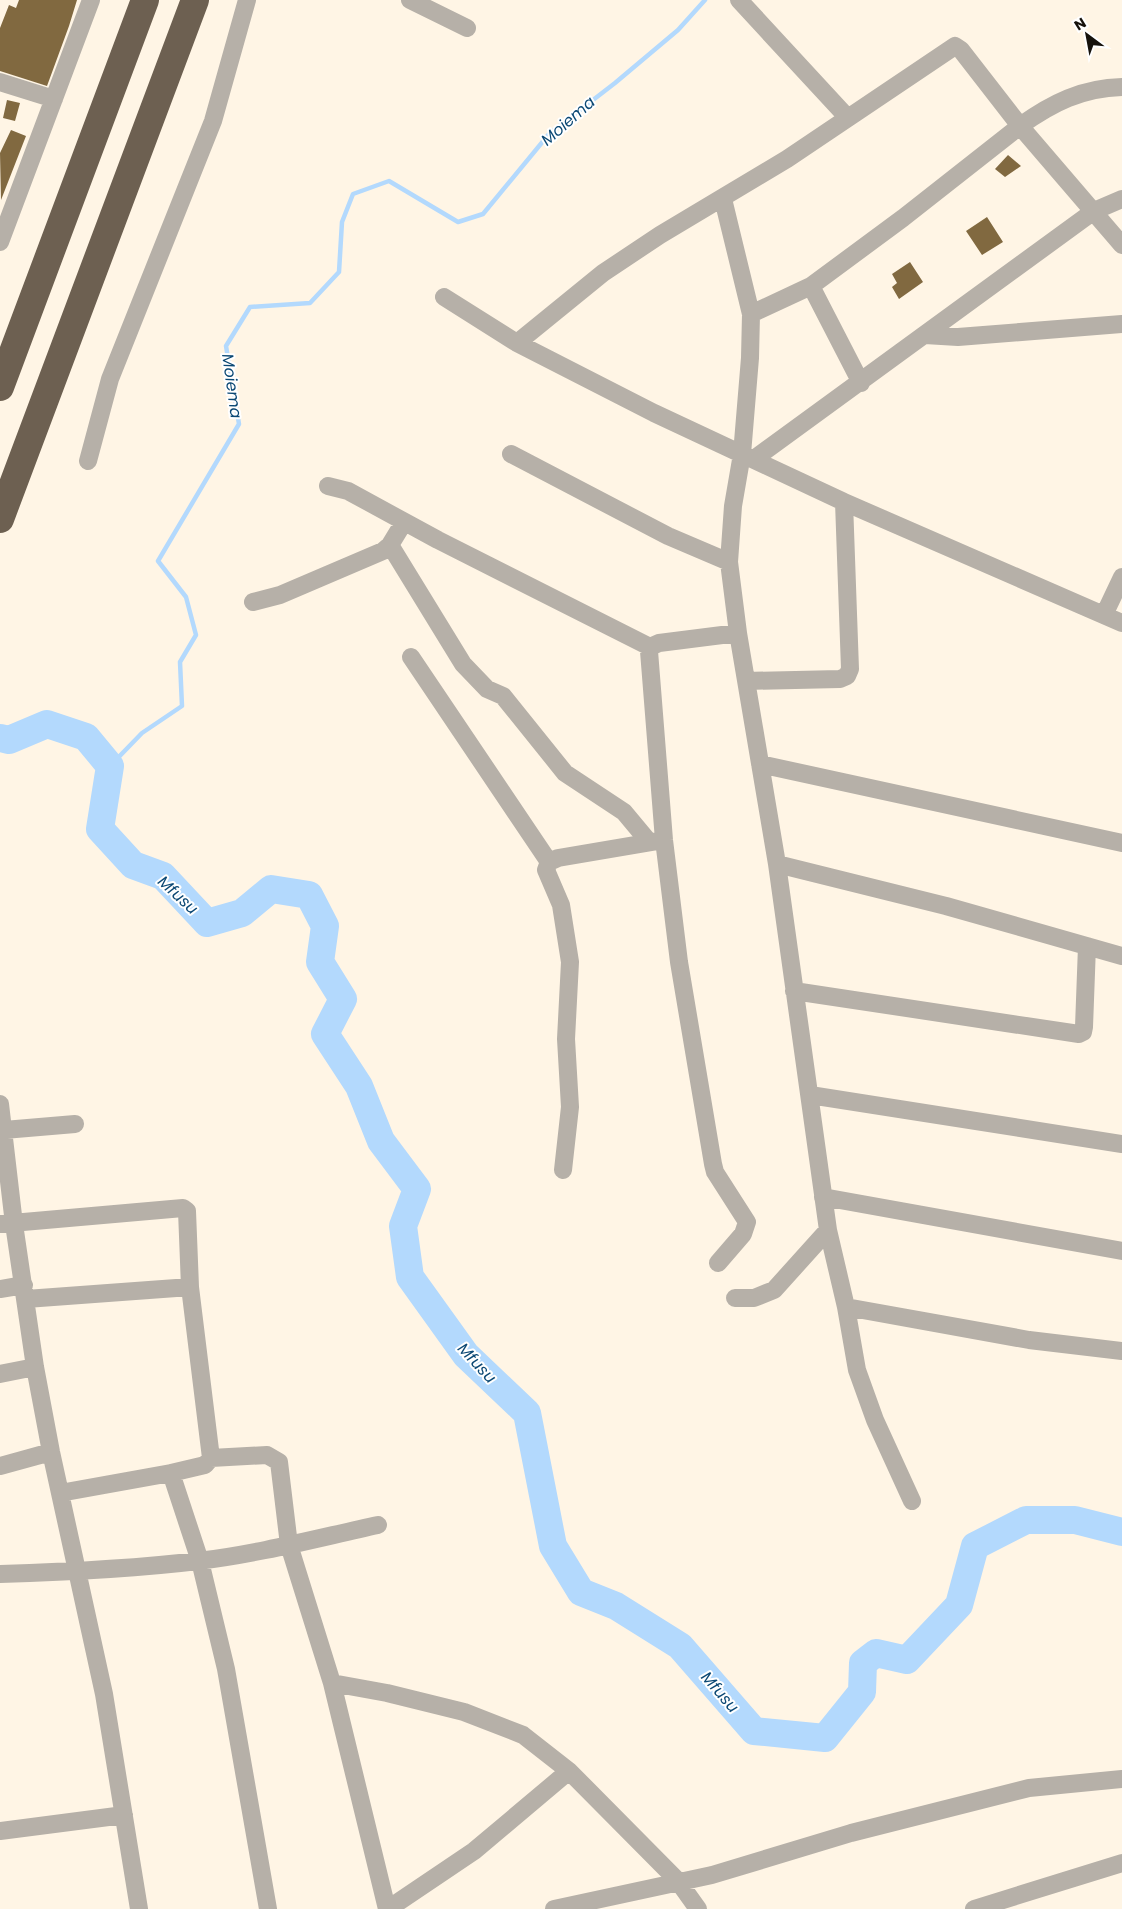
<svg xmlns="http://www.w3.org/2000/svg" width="1122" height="1909" viewBox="0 0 1122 1909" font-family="Poppins,sans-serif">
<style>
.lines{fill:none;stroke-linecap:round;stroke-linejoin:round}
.stream{stroke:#b3d9fd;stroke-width:4.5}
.river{stroke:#b3d9fd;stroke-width:28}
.building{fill:#816940}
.street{stroke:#b6b0a8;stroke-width:18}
.highway{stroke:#6d6051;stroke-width:28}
.labels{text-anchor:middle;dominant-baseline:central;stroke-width:4;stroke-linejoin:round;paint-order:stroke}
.water-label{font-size:16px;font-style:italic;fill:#0b4874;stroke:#fff}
</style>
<rect width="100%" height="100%" fill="#fff5e5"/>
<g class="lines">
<!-- stream -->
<path class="stream" d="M 110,766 L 142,733 L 182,706 L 180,662 L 196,635 L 186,597 L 158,561 L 239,424 L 226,346 L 250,307 L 310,303 L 339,272 L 342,222 L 353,194 L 389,181 L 458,222 L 483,214 L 549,134 L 615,83 L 678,30 L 705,0"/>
<!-- river -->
<path class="river" d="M 0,738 L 9,740 L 47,724 L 86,737 L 110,766 L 100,829 L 133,865 L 163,876 L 207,923 L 242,913 L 271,889 L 309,895 L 325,926 L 320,962 L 343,999 L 325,1034 L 359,1086 L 381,1141 L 417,1189 L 403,1226 L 410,1277 L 466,1355 L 527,1413 L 553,1546 L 581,1592 L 616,1606 L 680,1646 L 754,1731 L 825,1738 L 862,1692 L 863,1663 L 876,1653 L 907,1660 L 959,1605 L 975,1546 L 1026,1520 L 1075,1520 L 1122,1532"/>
</g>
<!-- building -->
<path class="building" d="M 19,0 L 77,0 L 69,26 L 47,86 L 0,71 L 0,28 L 9,5 L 16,8 Z
M 7,100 L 20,103 L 15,121 L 3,118 Z
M 11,130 L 26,136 L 1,200 L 0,153 Z
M 1008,155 L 1021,166 L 1005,177 L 995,169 Z
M 987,217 L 1003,242 L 982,255 L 966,231 Z
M 910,262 L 923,282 L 899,299 L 892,287 L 897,283 L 892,274 Z"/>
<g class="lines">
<!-- street -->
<path class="street" d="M 410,0 L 467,28
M 739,0 L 848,118
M 0,82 L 54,99
M 723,199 L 751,314 L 750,358 L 742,454 L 733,506 L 729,562 L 738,633 L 777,864 L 828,1230 L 846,1307 L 857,1370 L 875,1420 L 912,1501
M 0,242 L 91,0
M 811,286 L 861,383
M 444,297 L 517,343 L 654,413 L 844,502 L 1122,623
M 751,314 L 811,286 L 903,218 L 1020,126 L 1122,245
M 925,335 L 958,337 L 1122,324
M 517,343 L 603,273 L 660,235 L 787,159 L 955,46 L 961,50 L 1020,126 C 1052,103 1082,88 1122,87
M 511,454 L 668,536 L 729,562
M 754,459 L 1094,211 L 1122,199
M 88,461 L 110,379 L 213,121 L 247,0
M 328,486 L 348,491 L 438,540 L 650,647
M 390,545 L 463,664 L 487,689 L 503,696 L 565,773 L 624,812 L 649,842
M 253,602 L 280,595 L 383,551 L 390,545 L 404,522
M 1104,615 L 1122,577
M 411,657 L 549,862
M 746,681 L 840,679 L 847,676 L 850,669 L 844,502
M 760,764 L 1122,843
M 777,864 L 946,906 L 1122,956
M 794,991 L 1079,1034 L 1083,1032 L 1084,1027 L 1087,946
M 810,1095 L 1122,1144
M 0,1104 L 14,1224 L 35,1367 L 51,1452 L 104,1694 L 139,1909
M 4,1130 L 75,1124
M 563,1170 L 570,1107 L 566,1039 L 570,962 L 561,905 L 546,870 L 549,862 L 558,858 L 664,840
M 823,1197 L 1122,1251
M 0,1224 L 183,1208 L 187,1211 L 190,1287 L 211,1458 L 205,1465 L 171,1473 L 200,1561 L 226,1669 L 268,1909
M 718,1263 L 743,1234 L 747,1222 L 715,1172 L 713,1164 L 679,962 L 664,840 L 649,651 L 650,647 L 659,643 L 738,633
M 0,1289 L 24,1285
M 735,1298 L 754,1298 L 774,1290 L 828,1230
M 26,1299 L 190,1287
M 846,1307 L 1029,1340 L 1122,1351
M 0,1374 L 35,1367
M 211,1458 L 267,1455 L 279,1462 L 289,1545 L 332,1683 L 387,1909
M 0,1466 L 51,1452
M 60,1493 L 171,1473
M 0,1574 C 66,1572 132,1569 198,1561 C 258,1554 318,1538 378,1525
M 332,1683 L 387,1693 L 464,1712 L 523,1735 L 569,1771 L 678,1881 L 698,1909
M 0,1831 L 124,1815
M 388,1909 L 474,1851 L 569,1771
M 554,1909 L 712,1875 L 851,1833 L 1029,1788 L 1122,1779
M 974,1909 L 1122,1863"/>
<!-- highway -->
<path class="highway" d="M 0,387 L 145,0
M 0,519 L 195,0"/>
</g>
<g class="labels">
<!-- water labels -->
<g class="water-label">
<text transform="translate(568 121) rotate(-41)">Moiema</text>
<text transform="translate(232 386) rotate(82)">Moiema</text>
<text transform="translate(178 895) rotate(43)">Mfusu</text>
<text transform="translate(477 1363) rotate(47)">Mfusu</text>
<text transform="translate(720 1692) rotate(49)">Mfusu</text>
</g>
</g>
<!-- north arrow -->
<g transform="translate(1087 35) rotate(328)" stroke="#ffffff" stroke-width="4" paint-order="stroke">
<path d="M0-4L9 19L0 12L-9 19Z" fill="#16120c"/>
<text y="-8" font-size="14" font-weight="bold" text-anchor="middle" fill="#16120c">N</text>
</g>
</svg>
